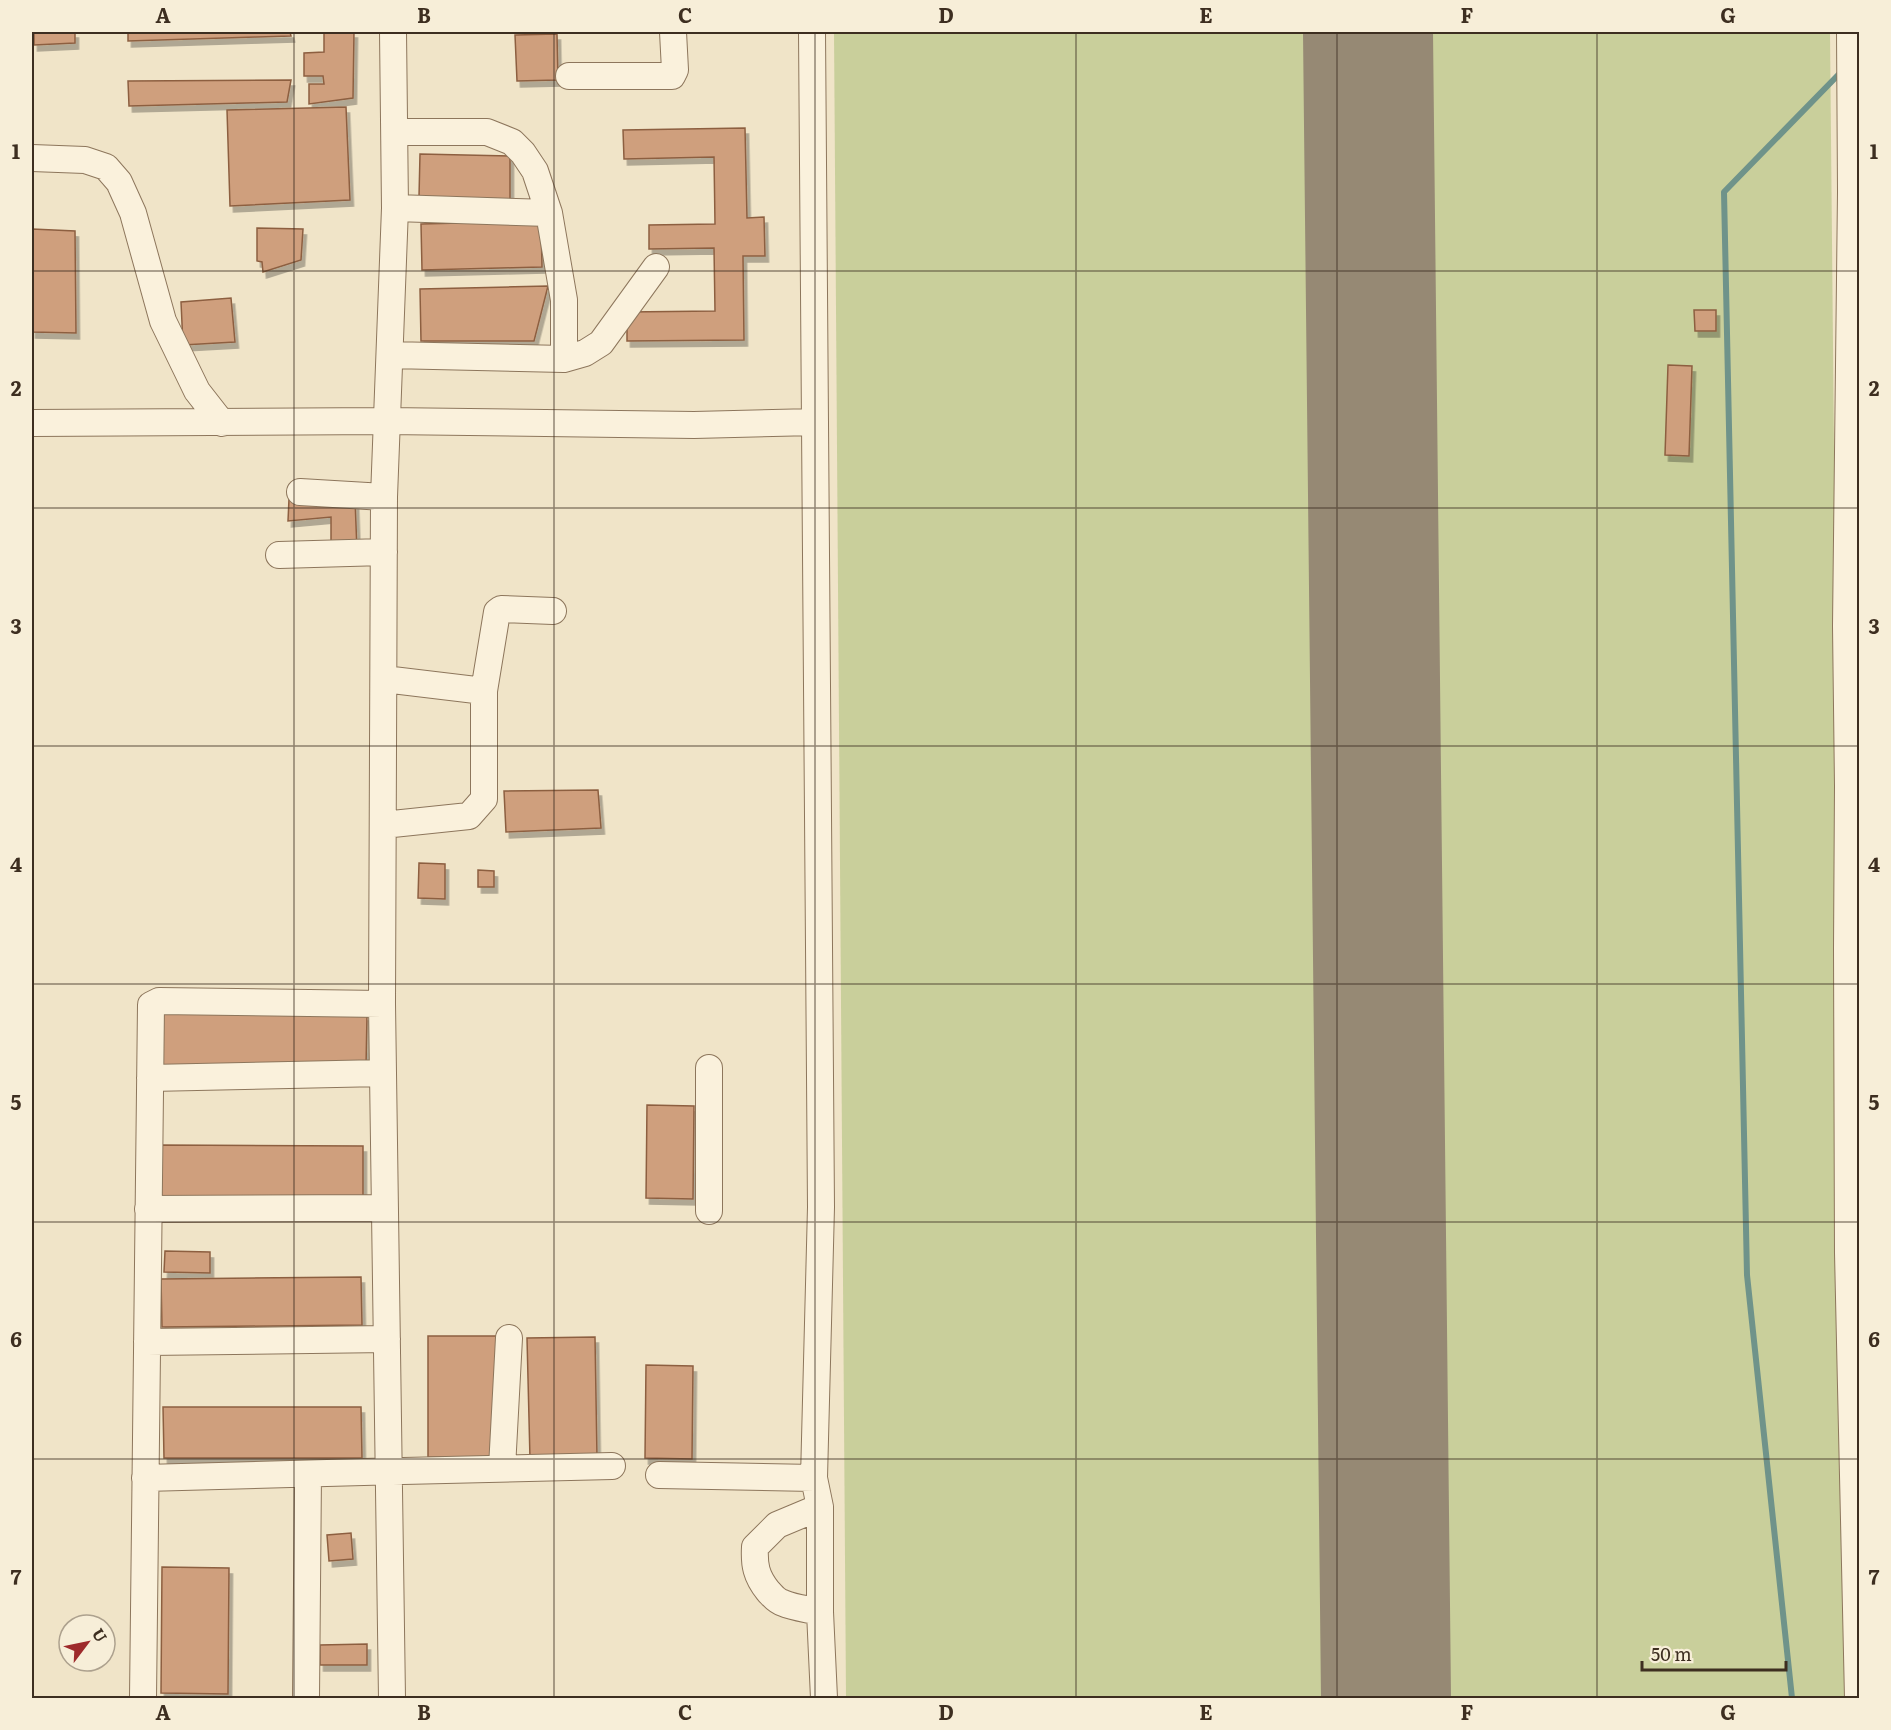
<svg xmlns="http://www.w3.org/2000/svg" width="1891" height="1730" viewBox="0 0 1891 1730" font-family="Literata,serif">
<style>
.green{fill:#c9cf9b}
.lines{fill:none;stroke-linecap:round;stroke-linejoin:round}
.stream{stroke:#6f938a;stroke-width:6}
.runway{stroke:#968974;stroke-width:130}
.building{fill:#cf9f7d;stroke:#8d5f41;stroke-width:1.5;filter:url(#shadow)}
.minor-casing{stroke:#8d765c;stroke-width:28}
.minor{stroke:#faf1dc;stroke-width:26}
.grid{fill:none;stroke:#3d2e20;stroke-width:1.5;stroke-opacity:0.55}
.neatline{fill:none;stroke:#3d2e20;stroke-width:2}
.grid-label{font-size:20px;text-anchor:middle;font-weight:bold;fill:#3d2e20}
</style>
<defs>
<filter id="shadow"><feDropShadow dx="3.5" dy="6" stdDeviation="0" flood-color="#0004"/></filter>
</defs>
<rect width="100%" height="100%" fill="#f0e4c8"/>
<!-- green -->
<path class="green" d="M 834,32 L 1830,32 L 1846,1698 L 846,1698 Z"/>
<g class="lines">
<!-- stream -->
<path class="stream" d="M 1792,1698 L 1747,1275 L 1724,192 L 1842,71"/>
<!-- runway -->
<path class="runway" d="M 1368,32 L 1386,1698"/>
</g>
<!-- building -->
<path class="building" d="M 34,32 L 75,32 L 75,43 L 34,45 Z
M 128,32 L 290,32 L 291,36 L 128,41 Z
M 324,32 L 354,32 L 353,98 L 309,104 L 309,84 L 324,84 L 323,76 L 304,76 L 304,53 L 324,52 Z
M 557,34 L 558,80 L 517,81 L 515,35 Z
M 291,80 L 287,102 L 129,106 L 128,81 Z
M 346,107 L 350,200 L 230,206 L 227,110 Z
M 745,128 L 747,218 L 764,217 L 765,256 L 743,256 L 744,340 L 627,341 L 627,312 L 715,311 L 714,248 L 649,249 L 649,225 L 715,224 L 714,157 L 624,159 L 623,130 Z
M 420,154 L 510,156 L 510,199 L 419,197 Z
M 541,221 L 542,267 L 422,270 L 421,224 Z
M 257,228 L 303,229 L 301,260 L 263,272 L 262,262 L 257,261 Z
M 32,229 L 75,231 L 76,333 L 32,332 Z
M 548,286 L 534,341 L 421,341 L 420,289 Z
M 231,298 L 235,342 L 183,345 L 181,302 Z
M 1694,310 L 1716,310 L 1716,331 L 1695,331 Z
M 1668,365 L 1692,366 L 1689,456 L 1665,455 Z
M 289,499 L 355,499 L 357,551 L 331,550 L 331,517 L 288,521 Z
M 598,790 L 601,828 L 506,832 L 504,791 Z
M 419,863 L 445,864 L 445,899 L 418,898 Z
M 478,870 L 494,871 L 494,887 L 478,887 Z
M 161,1013 L 367,1015 L 366,1067 L 160,1065 Z
M 647,1105 L 694,1106 L 693,1199 L 646,1198 Z
M 160,1145 L 363,1146 L 363,1198 L 160,1197 Z
M 165,1251 L 210,1252 L 210,1273 L 164,1272 Z
M 361,1277 L 362,1325 L 162,1327 L 161,1279 Z
M 428,1336 L 504,1336 L 504,1379 L 494,1380 L 494,1458 L 428,1457 Z
M 595,1337 L 597,1458 L 530,1459 L 527,1338 Z
M 646,1365 L 693,1366 L 692,1459 L 645,1458 Z
M 163,1407 L 361,1407 L 362,1458 L 164,1458 Z
M 351,1533 L 353,1559 L 329,1561 L 327,1535 Z
M 162,1567 L 229,1568 L 228,1694 L 161,1693 Z
M 367,1644 L 367,1665 L 320,1665 L 320,1645 Z"/>
<g class="lines">
<!-- minor casing -->
<g class="minor-casing">
<path id="minor" d="M 812,32 L 821,1207 L 814,1478 L 820,1507 L 820,1612 L 824,1698
M 1850,32 L 1851,192 L 1846,626 L 1848,786 L 1847,948 L 1848,1253 L 1858,1698
M 569,76 L 672,76 L 675,70 L 673,32
M 395,132 L 487,132 L 512,142 L 523,153 L 535,171 L 549,213 L 564,300 L 564,359
M 32,158 L 85,160 L 106,167 L 119,182 L 133,213 L 163,321 L 197,391 L 222,423
M 395,208 L 549,213
M 390,355 L 564,359 L 585,353 L 601,343 L 656,267
M 32,423 L 387,421 L 694,425 L 815,422
M 300,492 L 384,497
M 279,555 L 384,552
M 384,679 L 484,691 L 497,612 L 501,609 L 553,611
M 383,825 L 469,816 L 484,799 L 484,691
M 709,1068 L 709,1211
M 150,1078 L 383,1073
M 148,1209 L 385,1208
M 147,1342 L 387,1339
M 502,1468 L 509,1338
M 659,1475 L 814,1478
M 145,1478 C 301,1474 456,1469 612,1466
M 820,1612 C 808,1609 794,1608 783,1603 C 776,1601 773,1596 768,1591 C 756,1576 754,1565 755,1547 L 777,1525 L 820,1507
M 143,1698 L 151,1005 L 159,1001 L 382,1004
M 306,1698 L 308,1474
M 392,1698 L 382,1004 L 384,497 L 395,208 L 393,32"/>
</g>
<!-- minor -->
<use href="#minor" class="minor"/>
</g>
<!-- grid -->
<path class="grid" d="M 294,32 L 294,1698M 554,32 L 554,1698M 815,32 L 815,1698M 1076,32 L 1076,1698M 1337,32 L 1337,1698M 1597,32 L 1597,1698M 32,271 L 1860,271M 32,508 L 1860,508M 32,746 L 1860,746M 32,984 L 1860,984M 32,1222 L 1860,1222M 32,1459 L 1860,1459"/>
<!-- border -->
<rect width="1891" height="1730" fill="none" stroke="#f7eed8" stroke-width="66"/>
<!-- north arrow -->
<g transform="translate(87 1643) rotate(58)"><circle r="28" fill="#f7eed8" stroke="#ada18e" stroke-width="1.5"/>
<path d="M0-4.5L10 22L0 15L-10 22Z" fill="#9e2a2b"/>
<text y="-9" font-size="16" font-weight="bold" text-anchor="middle" fill="#3d2e20">U</text>
</g>
<!-- scale -->
<path d="M1642 1661v9h144v-9" fill="none" stroke="#3d2e20" stroke-width="3"/>
<text x="1651" y="1661" font-size="18" fill="#3d2e20" stroke="#f7eed8" stroke-width="4.5" paint-order="stroke">50 m</text>
<rect x="33" y="33" width="1825" height="1664" class="neatline"/>
<g class="grid-label">
<text x="163" y="23">A</text>
<text x="424" y="23">B</text>
<text x="685" y="23">C</text>
<text x="946" y="23">D</text>
<text x="1206" y="23">E</text>
<text x="1467" y="23">F</text>
<text x="1728" y="23">G</text>
<text x="16" y="159">1</text>
<text x="1874" y="159">1</text>
<text x="16" y="396">2</text>
<text x="1874" y="396">2</text>
<text x="16" y="634">3</text>
<text x="1874" y="634">3</text>
<text x="16" y="872">4</text>
<text x="1874" y="872">4</text>
<text x="16" y="1110">5</text>
<text x="1874" y="1110">5</text>
<text x="16" y="1347">6</text>
<text x="1874" y="1347">6</text>
<text x="16" y="1585">7</text>
<text x="1874" y="1585">7</text>
<text x="163" y="1720">A</text>
<text x="424" y="1720">B</text>
<text x="685" y="1720">C</text>
<text x="946" y="1720">D</text>
<text x="1206" y="1720">E</text>
<text x="1467" y="1720">F</text>
<text x="1728" y="1720">G</text>
</g>
</svg>
